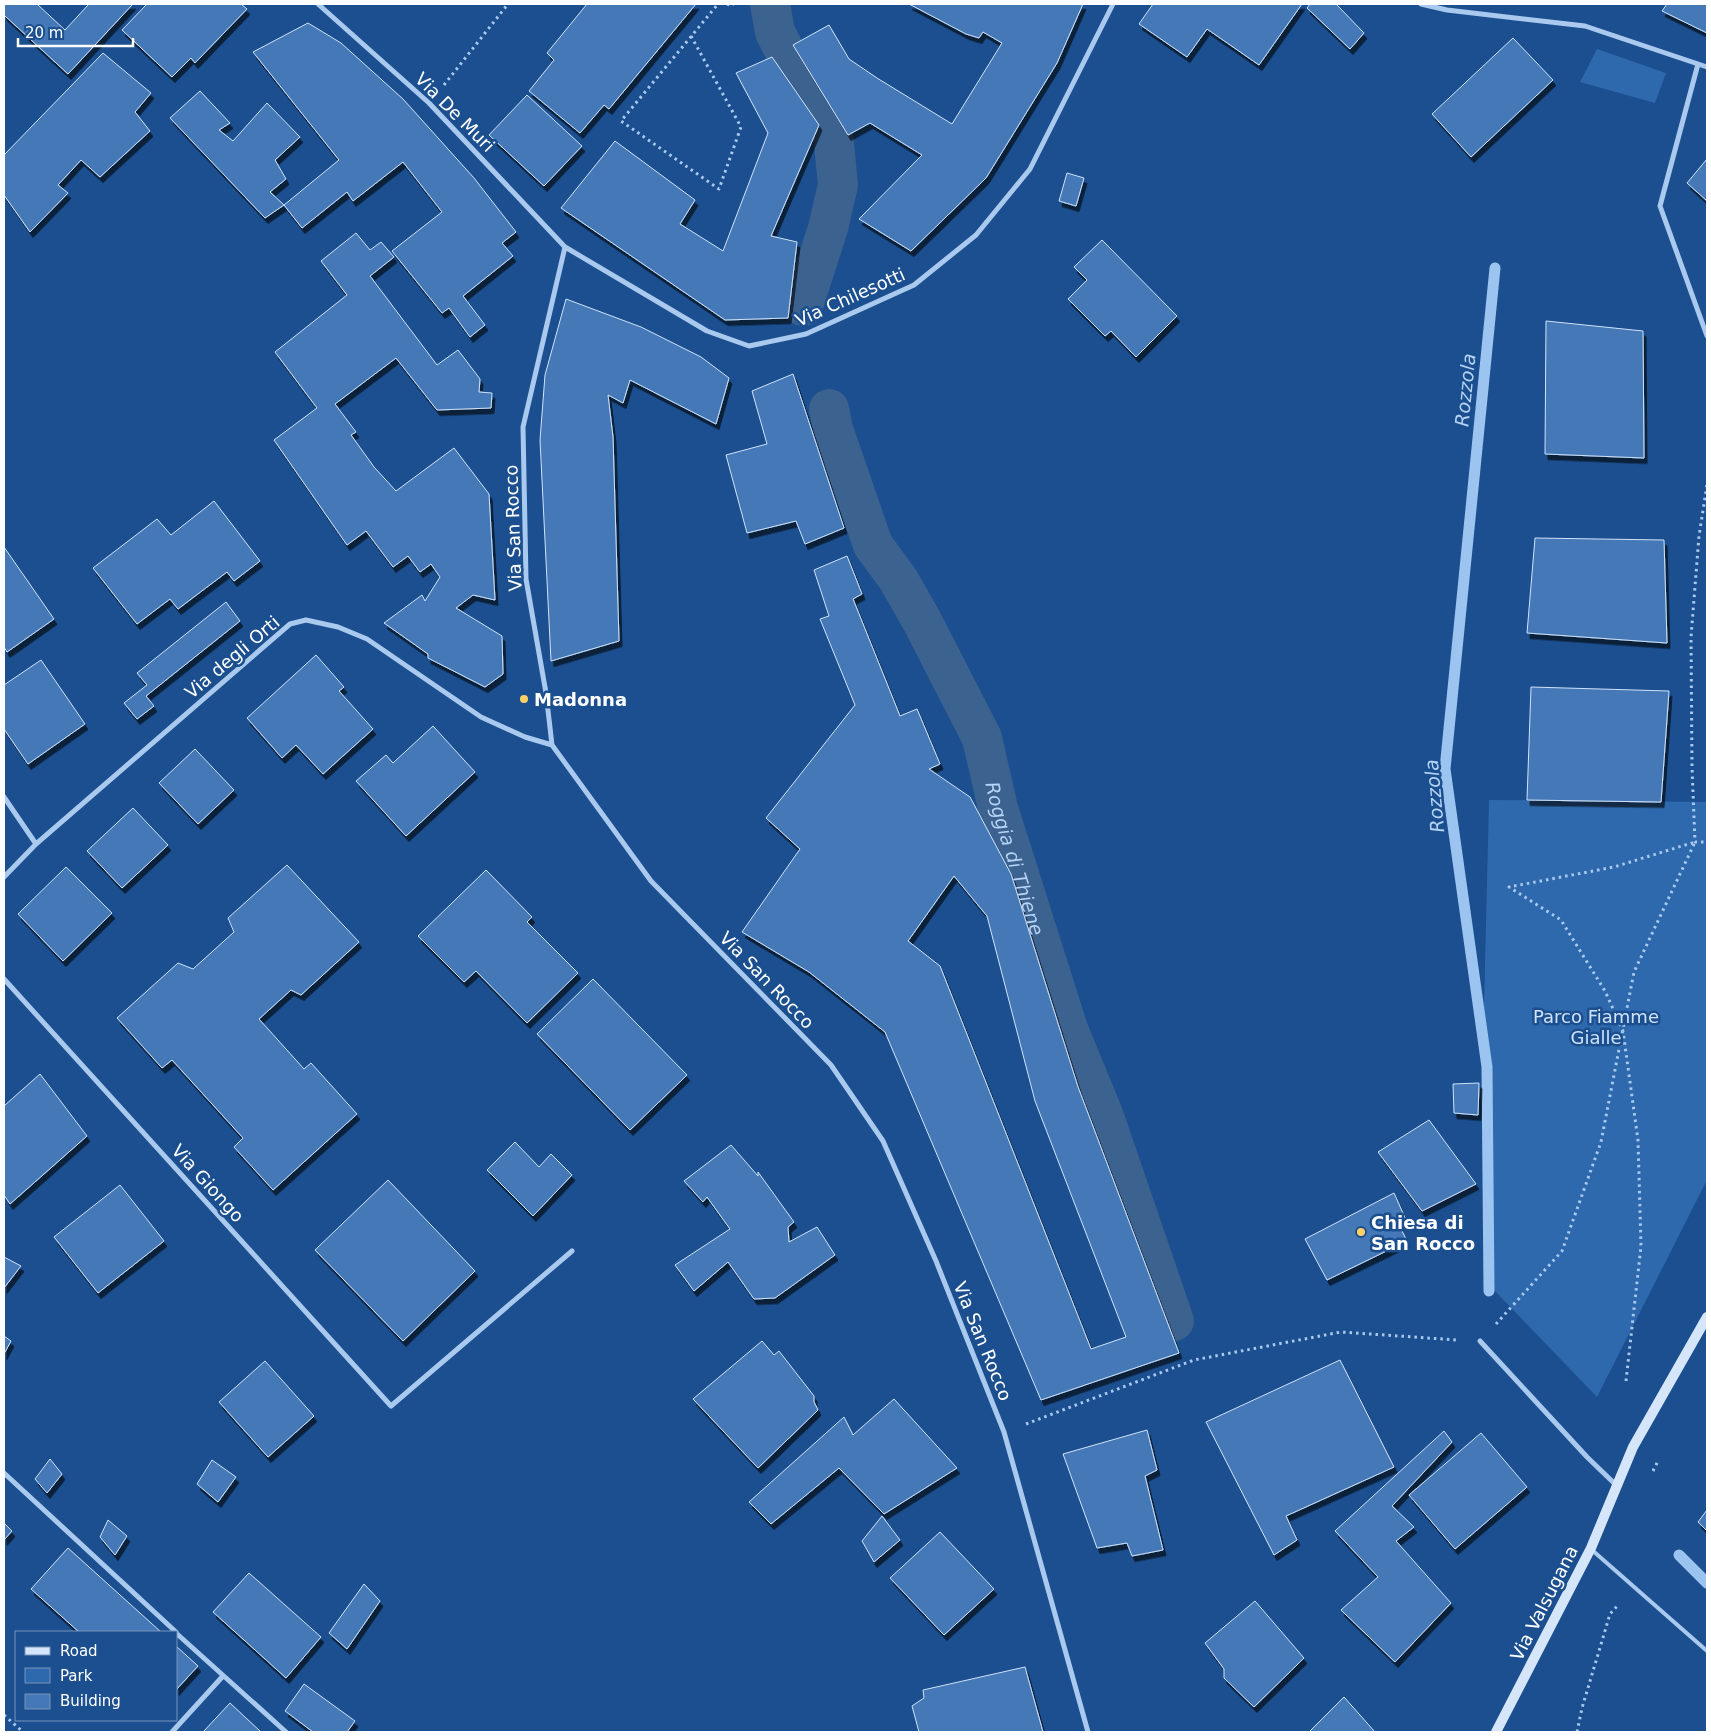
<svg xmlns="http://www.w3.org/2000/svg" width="1711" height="1736" viewBox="0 0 1711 1736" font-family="'DejaVu Sans',sans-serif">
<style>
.green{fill:#2e69ad}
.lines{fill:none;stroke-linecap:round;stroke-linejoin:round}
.stream{stroke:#9cc4f0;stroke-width:11}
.canal{stroke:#3c6290;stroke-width:40}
.building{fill:#4478b7;stroke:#cfe3fa;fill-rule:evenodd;filter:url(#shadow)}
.path{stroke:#a9c9ee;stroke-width:3;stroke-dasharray:2.5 4;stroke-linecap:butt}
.service{stroke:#a9c9ee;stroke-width:4}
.minor{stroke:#a9c9ee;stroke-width:5}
.secondary{stroke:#d6e6fa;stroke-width:10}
.poi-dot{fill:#ffd166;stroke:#1b4f8f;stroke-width:2}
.labels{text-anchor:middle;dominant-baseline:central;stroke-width:5;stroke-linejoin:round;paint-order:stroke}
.street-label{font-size:18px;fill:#fff;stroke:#1b4f8f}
.poi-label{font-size:18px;font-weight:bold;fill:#fff;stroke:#1b4f8f;text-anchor:start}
.park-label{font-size:18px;fill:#cfe3fa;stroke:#1b4f8f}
.water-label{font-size:19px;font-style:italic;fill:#b5d3f5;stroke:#1b4f8f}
</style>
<defs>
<filter id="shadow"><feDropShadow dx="3" dy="5.5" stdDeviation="0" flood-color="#0009"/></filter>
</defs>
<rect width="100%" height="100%" fill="#1b4f8f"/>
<!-- green -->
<path class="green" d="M 1597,49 L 1666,73 L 1655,103 L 1580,82 Z
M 1489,800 L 1707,802 L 1707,1180 L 1597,1397 L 1493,1289 L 1483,1047 Z"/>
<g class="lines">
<!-- stream -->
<path class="stream" d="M 1489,1291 L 1487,1067 L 1445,769 L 1495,268
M 1679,1555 L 1707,1583"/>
<!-- canal -->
<g class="canal">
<path d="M 770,4 L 775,32 L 816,113 L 833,134 L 838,185 L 828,228 L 803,306"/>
<path id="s1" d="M 829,409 L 833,429 L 873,545 L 898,579 L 922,621 L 982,738 L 998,808 L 1068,1029 L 1103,1114 L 1174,1321"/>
</g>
</g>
<!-- building -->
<path class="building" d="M 4,4 L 37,4 L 65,30 L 89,4 L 133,4 L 68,74 L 4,15 Z
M 147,4 L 241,4 L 247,9 L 195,63 L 191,58 L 172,77 L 122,30 Z
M 587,4 L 696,4 L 609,109 L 604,105 L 580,133 L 529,91 L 554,60 L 547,53 Z
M 909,4 L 1083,4 L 1057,63 L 986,178 L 911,251 L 859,219 L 922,155 L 870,123 L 848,135 L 793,45 L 829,25 L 849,59 L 877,78 L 952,124 L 1002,43 L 983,32 L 979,38 L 966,34 Z
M 1153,4 L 1302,4 L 1259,65 L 1207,29 L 1187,57 L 1139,24 Z
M 1310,4 L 1336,4 L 1364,33 L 1350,49 L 1307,8 Z
M 1667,4 L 1707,4 L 1707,33 L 1662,11 Z
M 308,23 L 341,43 L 403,99 L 474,178 L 516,232 L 502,243 L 513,256 L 463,296 L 485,325 L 470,337 L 449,308 L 442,313 L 392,251 L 442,212 L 403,162 L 353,201 L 347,192 L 302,228 L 284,205 L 339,160 L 253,52 Z
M 1513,38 L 1553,80 L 1471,157 L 1432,114 Z
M 103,53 L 151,93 L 135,112 L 150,131 L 100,177 L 81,160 L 58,185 L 68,193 L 30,232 L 4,195 L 4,155 Z
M 772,57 L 819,125 L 771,236 L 797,242 L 788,318 L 725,320 L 561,208 L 615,141 L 695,200 L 680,224 L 723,251 L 768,133 L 736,73 Z
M 200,91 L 230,123 L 219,130 L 233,141 L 267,103 L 300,137 L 275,160 L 286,179 L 270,192 L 284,205 L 265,218 L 170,118 Z
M 527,95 L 582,146 L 544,186 L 489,135 Z
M 1707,159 L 1707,201 L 1687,183 Z
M 1067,173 L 1084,178 L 1076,206 L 1059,201 Z
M 356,233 L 370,250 L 381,242 L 394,257 L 370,276 L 437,365 L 458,350 L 480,379 L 479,392 L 492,393 L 491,408 L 437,410 L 396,358 L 335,404 L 356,432 L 351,435 L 374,467 L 396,491 L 454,448 L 489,494 L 495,600 L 473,595 L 456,608 L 502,636 L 503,674 L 485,687 L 428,658 L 428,654 L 384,623 L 422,595 L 425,601 L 440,577 L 431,564 L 420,572 L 408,556 L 393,567 L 366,531 L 347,545 L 274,440 L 317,408 L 275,352 L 347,295 L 321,261 Z
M 1102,240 L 1177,316 L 1136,357 L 1111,331 L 1105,336 L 1068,299 L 1087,280 L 1074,267 Z
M 566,299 L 641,327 L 701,357 L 729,378 L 716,424 L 630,380 L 623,403 L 608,395 L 613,437 L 619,641 L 551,661 L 540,440 L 545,375 Z
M 1546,321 L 1643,331 L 1644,458 L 1545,454 Z
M 793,374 L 844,528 L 805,544 L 796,521 L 747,533 L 726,455 L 767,444 L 752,391 Z
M 214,501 L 260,561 L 234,581 L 227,572 L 178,609 L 170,599 L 137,624 L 93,568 L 157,519 L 171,535 Z
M 1535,538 L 1664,540 L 1667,643 L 1527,633 Z
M 4,547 L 54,619 L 7,652 L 4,647 Z
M 847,556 L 862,594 L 853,599 L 900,716 L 917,709 L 940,764 L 929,769 L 970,797 L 1011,874 L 1078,1087 L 1179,1353 L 1041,1400 L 885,1032 L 809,972 L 742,932 L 800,849 L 766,818 L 855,705 L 820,619 L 829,616 L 814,570 ZM 954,876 L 987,916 L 1035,1101 L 1126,1337 L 1091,1349 L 940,966 L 908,941 Z
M 226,602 L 240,621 L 146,696 L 154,706 L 137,719 L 124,703 L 147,685 L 137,673 Z
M 316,655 L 344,687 L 339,691 L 373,729 L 323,774 L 296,745 L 282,758 L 247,718 Z
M 41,660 L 85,724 L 28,764 L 4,729 L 4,685 Z
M 1531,687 L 1669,691 L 1661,802 L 1527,800 Z
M 433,726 L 475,772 L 406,836 L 356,781 L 386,755 L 393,763 Z
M 195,749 L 234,790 L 198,824 L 159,783 Z
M 133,808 L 168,845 L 122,888 L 87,851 Z
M 287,865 L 359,942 L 301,995 L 291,990 L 259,1019 L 304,1069 L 311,1063 L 357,1114 L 273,1190 L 234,1147 L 243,1138 L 172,1060 L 162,1068 L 117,1018 L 178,963 L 193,969 L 234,932 L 228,918 Z
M 66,867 L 112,913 L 63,961 L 18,914 Z
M 486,870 L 532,917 L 527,922 L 578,973 L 527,1023 L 476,971 L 464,982 L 418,936 Z
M 593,979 L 687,1075 L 630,1130 L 537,1034 Z
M 40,1074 L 87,1136 L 10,1204 L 4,1195 L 4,1106 Z
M 1479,1083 L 1478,1115 L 1454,1113 L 1453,1084 Z
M 1429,1120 L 1476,1184 L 1422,1211 L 1378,1152 Z
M 515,1142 L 539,1167 L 551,1154 L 572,1175 L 533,1216 L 487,1170 Z
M 731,1145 L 758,1176 L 758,1172 L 794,1222 L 788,1227 L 789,1242 L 817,1227 L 835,1255 L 775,1298 L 754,1299 L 728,1262 L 694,1291 L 675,1265 L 730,1229 L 707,1197 L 703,1202 L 684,1181 Z
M 388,1180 L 475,1271 L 403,1341 L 315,1250 Z
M 120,1185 L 164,1241 L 98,1293 L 54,1237 Z
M 1394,1193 L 1406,1220 L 1399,1225 L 1407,1241 L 1327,1280 L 1305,1239 Z
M 4,1257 L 21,1266 L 4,1288 Z
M 4,1336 L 11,1341 L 4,1354 Z
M 762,1341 L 774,1355 L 779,1351 L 814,1396 L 814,1402 L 818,1410 L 758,1468 L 693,1399 Z
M 1340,1360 L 1394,1467 L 1286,1516 L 1297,1540 L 1274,1555 L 1206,1422 Z
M 265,1361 L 314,1416 L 268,1457 L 219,1402 Z
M 894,1399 L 957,1468 L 884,1514 L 839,1468 L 771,1524 L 749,1502 L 844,1417 L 853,1435 Z
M 1147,1430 L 1157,1470 L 1145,1476 L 1163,1550 L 1132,1556 L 1127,1543 L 1097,1548 L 1063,1454 Z
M 1444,1431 L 1452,1442 L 1392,1506 L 1414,1527 L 1396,1541 L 1451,1603 L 1395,1662 L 1341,1610 L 1378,1577 L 1335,1531 Z
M 1481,1433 L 1527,1487 L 1455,1549 L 1409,1495 Z
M 50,1459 L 62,1474 L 47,1493 L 35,1479 Z
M 212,1460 L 236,1477 L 218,1502 L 197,1484 Z
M 1707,1510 L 1707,1531 L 1698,1522 Z
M 882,1516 L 900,1540 L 874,1562 L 862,1541 Z
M 108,1520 L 127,1536 L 115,1555 L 100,1537 Z
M 4,1523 L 12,1531 L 4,1540 Z
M 940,1532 L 994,1589 L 944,1635 L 890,1578 Z
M 68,1548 L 161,1632 L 79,1632 L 31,1589 Z
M 249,1573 L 321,1637 L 286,1678 L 213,1612 Z
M 364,1584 L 380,1601 L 347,1649 L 329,1633 Z
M 1255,1601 L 1304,1658 L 1254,1707 L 1224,1678 L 1224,1669 L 1205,1643 Z
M 176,1646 L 198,1666 L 176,1690 Z
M 1025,1667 L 1043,1732 L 919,1732 L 912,1706 L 924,1698 L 923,1690 Z
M 304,1684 L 355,1721 L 347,1732 L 313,1732 L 285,1711 Z
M 1344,1697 L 1375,1732 L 1309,1732 Z
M 230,1703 L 261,1732 L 203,1732 Z"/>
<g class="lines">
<!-- path -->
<path class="path" d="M 727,4 L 732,6 L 733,4
M 691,36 L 741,127 L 719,189 L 621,121 L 718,4
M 444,85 L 508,4
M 1707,485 L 1699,536 L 1691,637 L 1692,768 L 1695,842 L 1707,842
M 1496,1324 L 1562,1251 L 1601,1142 L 1634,972 L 1695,842 L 1614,867 L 1509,887 L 1561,920 L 1605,991 L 1623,1031 L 1638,1140 L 1641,1246 L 1626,1381
M 1026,1424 L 1194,1360 L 1341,1332 L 1457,1340
M 1653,1471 L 1658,1461
M 4,1715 L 23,1732
M 1577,1732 L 1582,1708 L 1610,1614 L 1619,1604"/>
<!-- service -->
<path class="service" d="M 1592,1550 L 1707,1651"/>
<!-- minor -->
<path class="minor" d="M 318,4 L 429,103 L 565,247 L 707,331 L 749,346 L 806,334 L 914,285 L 976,235 L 1030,169 L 1113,4
M 1421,4 L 1447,10 L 1585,26 L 1707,67
M 1698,64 L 1660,206 L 1707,336
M 565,247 L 523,427 L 526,579 L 546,693 L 552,745 L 651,881 L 831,1065 L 883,1141 L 936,1261 L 1004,1432 L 1088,1732
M 4,797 L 36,844
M 4,877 L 36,844 L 290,624 L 306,620 L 338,627 L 367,639 L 481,717 L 525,737 L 552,745
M 4,979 L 391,1406 L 572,1251
M 1480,1341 L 1587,1457 L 1617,1486
M 4,1473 L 176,1632
M 176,1633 L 286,1732
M 172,1732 L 223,1676"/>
<!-- secondary -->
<path class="secondary" d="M 1496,1732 L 1591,1548 L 1633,1447 L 1707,1317"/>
</g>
<!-- markers -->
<g class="poi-dot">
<circle cx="524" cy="699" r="5"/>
<circle cx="1361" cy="1232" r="5"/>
</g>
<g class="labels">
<!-- street labels -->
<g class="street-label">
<text transform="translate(455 112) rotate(45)">Via De Muri</text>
<text transform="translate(850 297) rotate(-24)">Via Chilesotti</text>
<text transform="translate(513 528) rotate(-92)">Via San Rocco</text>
<text transform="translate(232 657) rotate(-40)">Via degli Orti</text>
<text transform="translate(767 980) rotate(46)">Via San Rocco</text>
<text transform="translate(208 1183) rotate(48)">Via Giongo</text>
<text transform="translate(983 1341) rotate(68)">Via San Rocco</text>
<text transform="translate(1544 1603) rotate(-63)">Via Valsugana</text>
</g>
<!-- poi labels -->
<g class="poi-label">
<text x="534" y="699">Madonna</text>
<text x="1371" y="1222">Chiesa di<tspan x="1371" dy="21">San Rocco</tspan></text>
</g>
<!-- park labels -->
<g class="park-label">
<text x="1596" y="1016">Parco Fiamme<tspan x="1596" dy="21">Gialle</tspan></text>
</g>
<!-- water labels -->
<g class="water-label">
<text transform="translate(1465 390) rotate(-84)">Rozzola</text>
<text transform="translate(1434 796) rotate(-95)">Rozzola</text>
<text stroke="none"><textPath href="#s1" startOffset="490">Roggia di Thiene</textPath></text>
</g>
</g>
<!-- border -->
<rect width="1711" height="1736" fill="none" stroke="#ffffff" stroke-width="10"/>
<!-- legend -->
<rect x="15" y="1631" width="162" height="90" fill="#1b4f8f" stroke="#7695bc"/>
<rect x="25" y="1647" width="25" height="8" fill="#d6e6fa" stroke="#7695bc"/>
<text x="60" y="1656" font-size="15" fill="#ffffff">Road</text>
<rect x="25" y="1668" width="25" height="15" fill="#2e69ad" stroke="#7695bc"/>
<text x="60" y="1681" font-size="15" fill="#ffffff">Park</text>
<rect x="25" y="1694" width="25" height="15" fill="#4478b7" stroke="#7695bc"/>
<text x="60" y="1706" font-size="15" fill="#ffffff">Building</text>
<!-- scale -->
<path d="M18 38v8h115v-8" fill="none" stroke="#ffffff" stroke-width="2.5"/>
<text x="25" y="38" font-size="15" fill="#ffffff" stroke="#1b4f8f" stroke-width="4" paint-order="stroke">20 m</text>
</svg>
